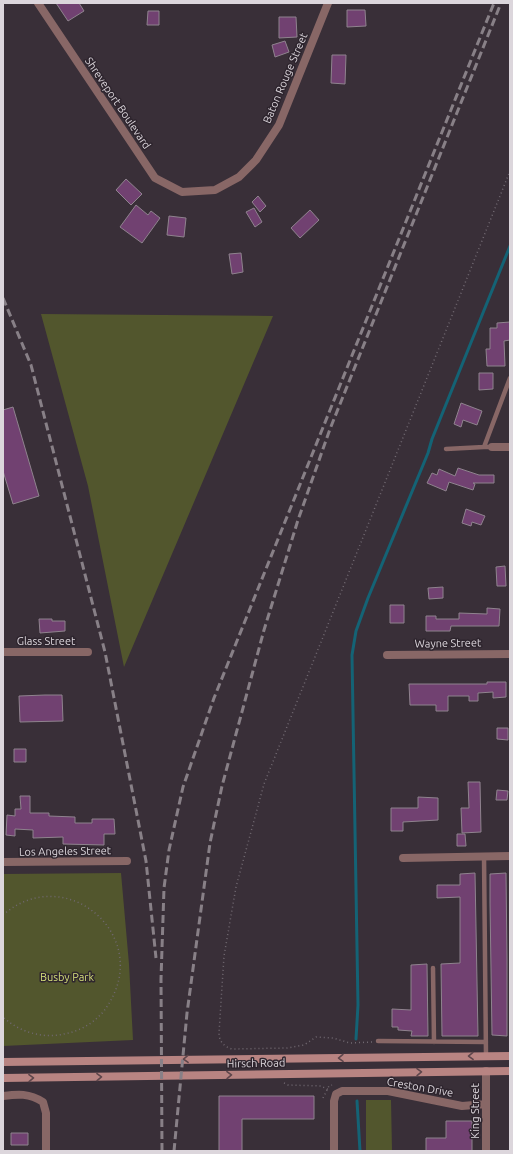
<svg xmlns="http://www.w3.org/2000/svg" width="513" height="1154" viewBox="0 0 513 1154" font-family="Ubuntu,sans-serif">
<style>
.green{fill:#52562d}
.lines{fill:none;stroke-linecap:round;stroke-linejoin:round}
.stream{stroke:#146375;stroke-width:3}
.building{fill:#714171;stroke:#8f838e}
.path{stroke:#716971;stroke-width:1.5;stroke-dasharray:1 3;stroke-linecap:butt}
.lane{stroke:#886766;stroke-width:4.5}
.street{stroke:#886766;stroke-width:8}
.secondary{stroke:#b88482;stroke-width:8}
.rail{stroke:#888087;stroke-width:3;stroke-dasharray:8 4;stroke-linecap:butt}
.oneway{stroke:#5e464b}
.labels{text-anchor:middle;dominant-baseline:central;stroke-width:3;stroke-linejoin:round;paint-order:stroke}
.street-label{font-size:11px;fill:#dcd6dc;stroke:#2e252e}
.park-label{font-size:11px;fill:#d5df7a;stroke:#2e252e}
</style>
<rect width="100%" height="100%" fill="#392f38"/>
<!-- green -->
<path class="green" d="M 41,314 L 273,316 L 124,667 L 88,486 Z
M 121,873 L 129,964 L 133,1040 L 3,1046 L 3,874 Z
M 366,1100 L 391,1100 L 392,1151 L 366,1151 Z"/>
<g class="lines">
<!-- stream -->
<path class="stream" d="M 356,1039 L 358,1005 L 352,655 L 356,631 L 368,598 L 428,453 L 432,439 L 510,246
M 357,1101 L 360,1151"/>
</g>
<!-- building -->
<path class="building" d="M 56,3 L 79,3 L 84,11 L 68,21 Z
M 347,10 L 365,10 L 366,26 L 347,27 Z
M 148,11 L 159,11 L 159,25 L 147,25 Z
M 279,17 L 296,17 L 297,37 L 279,38 Z
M 285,41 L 289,52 L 275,57 L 272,45 Z
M 332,55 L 346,55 L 345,84 L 331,83 Z
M 126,179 L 142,194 L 131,205 L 116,190 Z
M 258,196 L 266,206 L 260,212 L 252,202 Z
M 136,205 L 148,215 L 151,211 L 160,218 L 142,243 L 120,227 Z
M 254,208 L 262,222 L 255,227 L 246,212 Z
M 310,210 L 319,220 L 300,238 L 291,228 Z
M 169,216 L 186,218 L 184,237 L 167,235 Z
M 241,253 L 243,272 L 232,274 L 229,254 Z
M 510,322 L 510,340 L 504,341 L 505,366 L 487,366 L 486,349 L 490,349 L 490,328 L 497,328 L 497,323 Z
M 479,373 L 493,373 L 493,389 L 479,390 Z
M 461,403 L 482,411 L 477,425 L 463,420 L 461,427 L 454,424 Z
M 13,407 L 39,496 L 13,504 L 3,471 L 3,410 Z
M 458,468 L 479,475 L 494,475 L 494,483 L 473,483 L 475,484 L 473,490 L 449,482 L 446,491 L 427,483 L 432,473 L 437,475 L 439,469 L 455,476 Z
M 466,509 L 485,516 L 481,525 L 472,522 L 471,526 L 462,523 Z
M 505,566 L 506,586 L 497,586 L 496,567 Z
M 443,587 L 443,598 L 429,599 L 428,588 Z
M 390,605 L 404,605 L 404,623 L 390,623 Z
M 487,608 L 500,609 L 499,626 L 451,626 L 450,631 L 426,631 L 426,616 L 436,616 L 436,619 L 459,619 L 459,613 L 487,614 Z
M 39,619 L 52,619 L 52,621 L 65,621 L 65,631 L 40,633 Z
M 487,682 L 506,682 L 506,697 L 493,698 L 493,692 L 478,693 L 478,701 L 469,701 L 469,696 L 448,696 L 448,711 L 436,711 L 436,705 L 410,705 L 409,684 L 487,684 Z
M 45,695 L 62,695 L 63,721 L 20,722 L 19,696 Z
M 497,728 L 508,728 L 508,740 L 497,739 Z
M 14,749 L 26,749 L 26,762 L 14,762 Z
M 468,782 L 480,782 L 481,832 L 462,833 L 461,808 L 469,808 Z
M 497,790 L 508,791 L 507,800 L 496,800 Z
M 20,796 L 30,796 L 30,813 L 49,813 L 49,816 L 75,817 L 75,823 L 92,823 L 92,819 L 114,819 L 115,834 L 104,834 L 104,845 L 63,844 L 63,837 L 33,838 L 33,830 L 15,829 L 15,836 L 6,835 L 7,815 L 15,816 L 15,809 L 21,809 Z
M 418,797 L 438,798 L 438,820 L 403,822 L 403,831 L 391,831 L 391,808 L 418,808 Z
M 457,834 L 465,834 L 466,846 L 457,846 Z
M 475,873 L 478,1036 L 442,1036 L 441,964 L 460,963 L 460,897 L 437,898 L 437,885 L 460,885 L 460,874 Z
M 506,873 L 507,959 L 507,1036 L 492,1035 L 490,903 L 490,874 Z
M 427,964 L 428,1036 L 411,1036 L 412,1031 L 398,1030 L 398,1027 L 392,1027 L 392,1009 L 411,1010 L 411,965 Z
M 219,1096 L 314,1096 L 314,1119 L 242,1119 L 242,1151 L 219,1151 Z
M 446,1121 L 472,1121 L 472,1151 L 426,1151 L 426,1138 L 446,1138 Z
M 11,1133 L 28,1133 L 28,1145 L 11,1145 Z"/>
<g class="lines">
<!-- path -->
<path class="path" d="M 3,915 C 65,861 153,935 108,1005 C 99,1020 82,1031 64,1034 C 43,1039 19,1032 3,1017
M 372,1042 L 350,1043 L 333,1038 L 316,1037 L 304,1045 L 287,1048 L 232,1049 C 224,1047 219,1041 219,1033 L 224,956 L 236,887 L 264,784 L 510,171
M 284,1083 L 288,1085 L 321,1086 L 329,1090
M 323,1098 L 329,1086 L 332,1085"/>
<!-- lane -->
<path class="lane" d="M 492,447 L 484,447 L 510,378
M 446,449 L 484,447
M 484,856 L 486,1056
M 433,968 L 434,1042
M 378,1041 L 486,1042"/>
<!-- street -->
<path class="street" d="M 38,3 L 155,178 L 182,192 L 215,190 L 239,177 L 256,160 L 279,125 L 328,3
M 492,447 L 510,447
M 3,652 L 88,652
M 387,655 L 510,654
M 403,858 L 510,856
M 3,862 L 127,861
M 486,1071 L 486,1151
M 3,1096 C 18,1094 29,1093 43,1102 L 46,1113 L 46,1151
M 334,1151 L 334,1101 L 336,1094 L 342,1091 L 388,1091 L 462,1106 L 486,1104"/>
<!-- secondary -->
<path class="secondary" d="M 3,1062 L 510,1056
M 3,1078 L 510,1071"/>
<!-- rail -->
<path class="rail" d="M 3,298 L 31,365 L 105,652 L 146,861 L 156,958
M 162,1151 L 161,979 L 164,888 L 169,850 L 183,787 L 214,698 L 494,3
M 174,1151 L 187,1013 L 210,843 L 222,786 L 264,630 L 298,520 L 330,429 L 501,3"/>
</g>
<!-- one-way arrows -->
<defs><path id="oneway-chevron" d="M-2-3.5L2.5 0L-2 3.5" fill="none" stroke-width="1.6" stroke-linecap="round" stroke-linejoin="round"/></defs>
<g class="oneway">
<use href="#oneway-chevron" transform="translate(471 1056) rotate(179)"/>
<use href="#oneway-chevron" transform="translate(341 1058) rotate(179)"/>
<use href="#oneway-chevron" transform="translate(186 1059) rotate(179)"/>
<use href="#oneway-chevron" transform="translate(419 1072) rotate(-1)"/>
<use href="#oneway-chevron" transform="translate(229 1075) rotate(-1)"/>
<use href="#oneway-chevron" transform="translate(99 1077) rotate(-1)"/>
<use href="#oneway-chevron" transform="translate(31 1078) rotate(-1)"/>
</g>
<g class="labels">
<!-- street labels -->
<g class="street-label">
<text transform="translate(285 78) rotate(-67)">Baton Rouge Street</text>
<text transform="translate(118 103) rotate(56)">Shreveport Boulevard</text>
<text x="46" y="641">Glass Street</text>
<text transform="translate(448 643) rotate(-1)">Wayne Street</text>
<text transform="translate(65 851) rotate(-1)">Los Angeles Street</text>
<text transform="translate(256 1063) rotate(-1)">Hirsch Road</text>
<text transform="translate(420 1087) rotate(10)">Creston Drive</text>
<text transform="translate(475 1111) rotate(-90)">King Street</text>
</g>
<!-- park labels -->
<g class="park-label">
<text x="67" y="977">Busby Park</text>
</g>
</g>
<!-- border -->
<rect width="513" height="1154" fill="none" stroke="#dcd6dc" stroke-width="8"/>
</svg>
